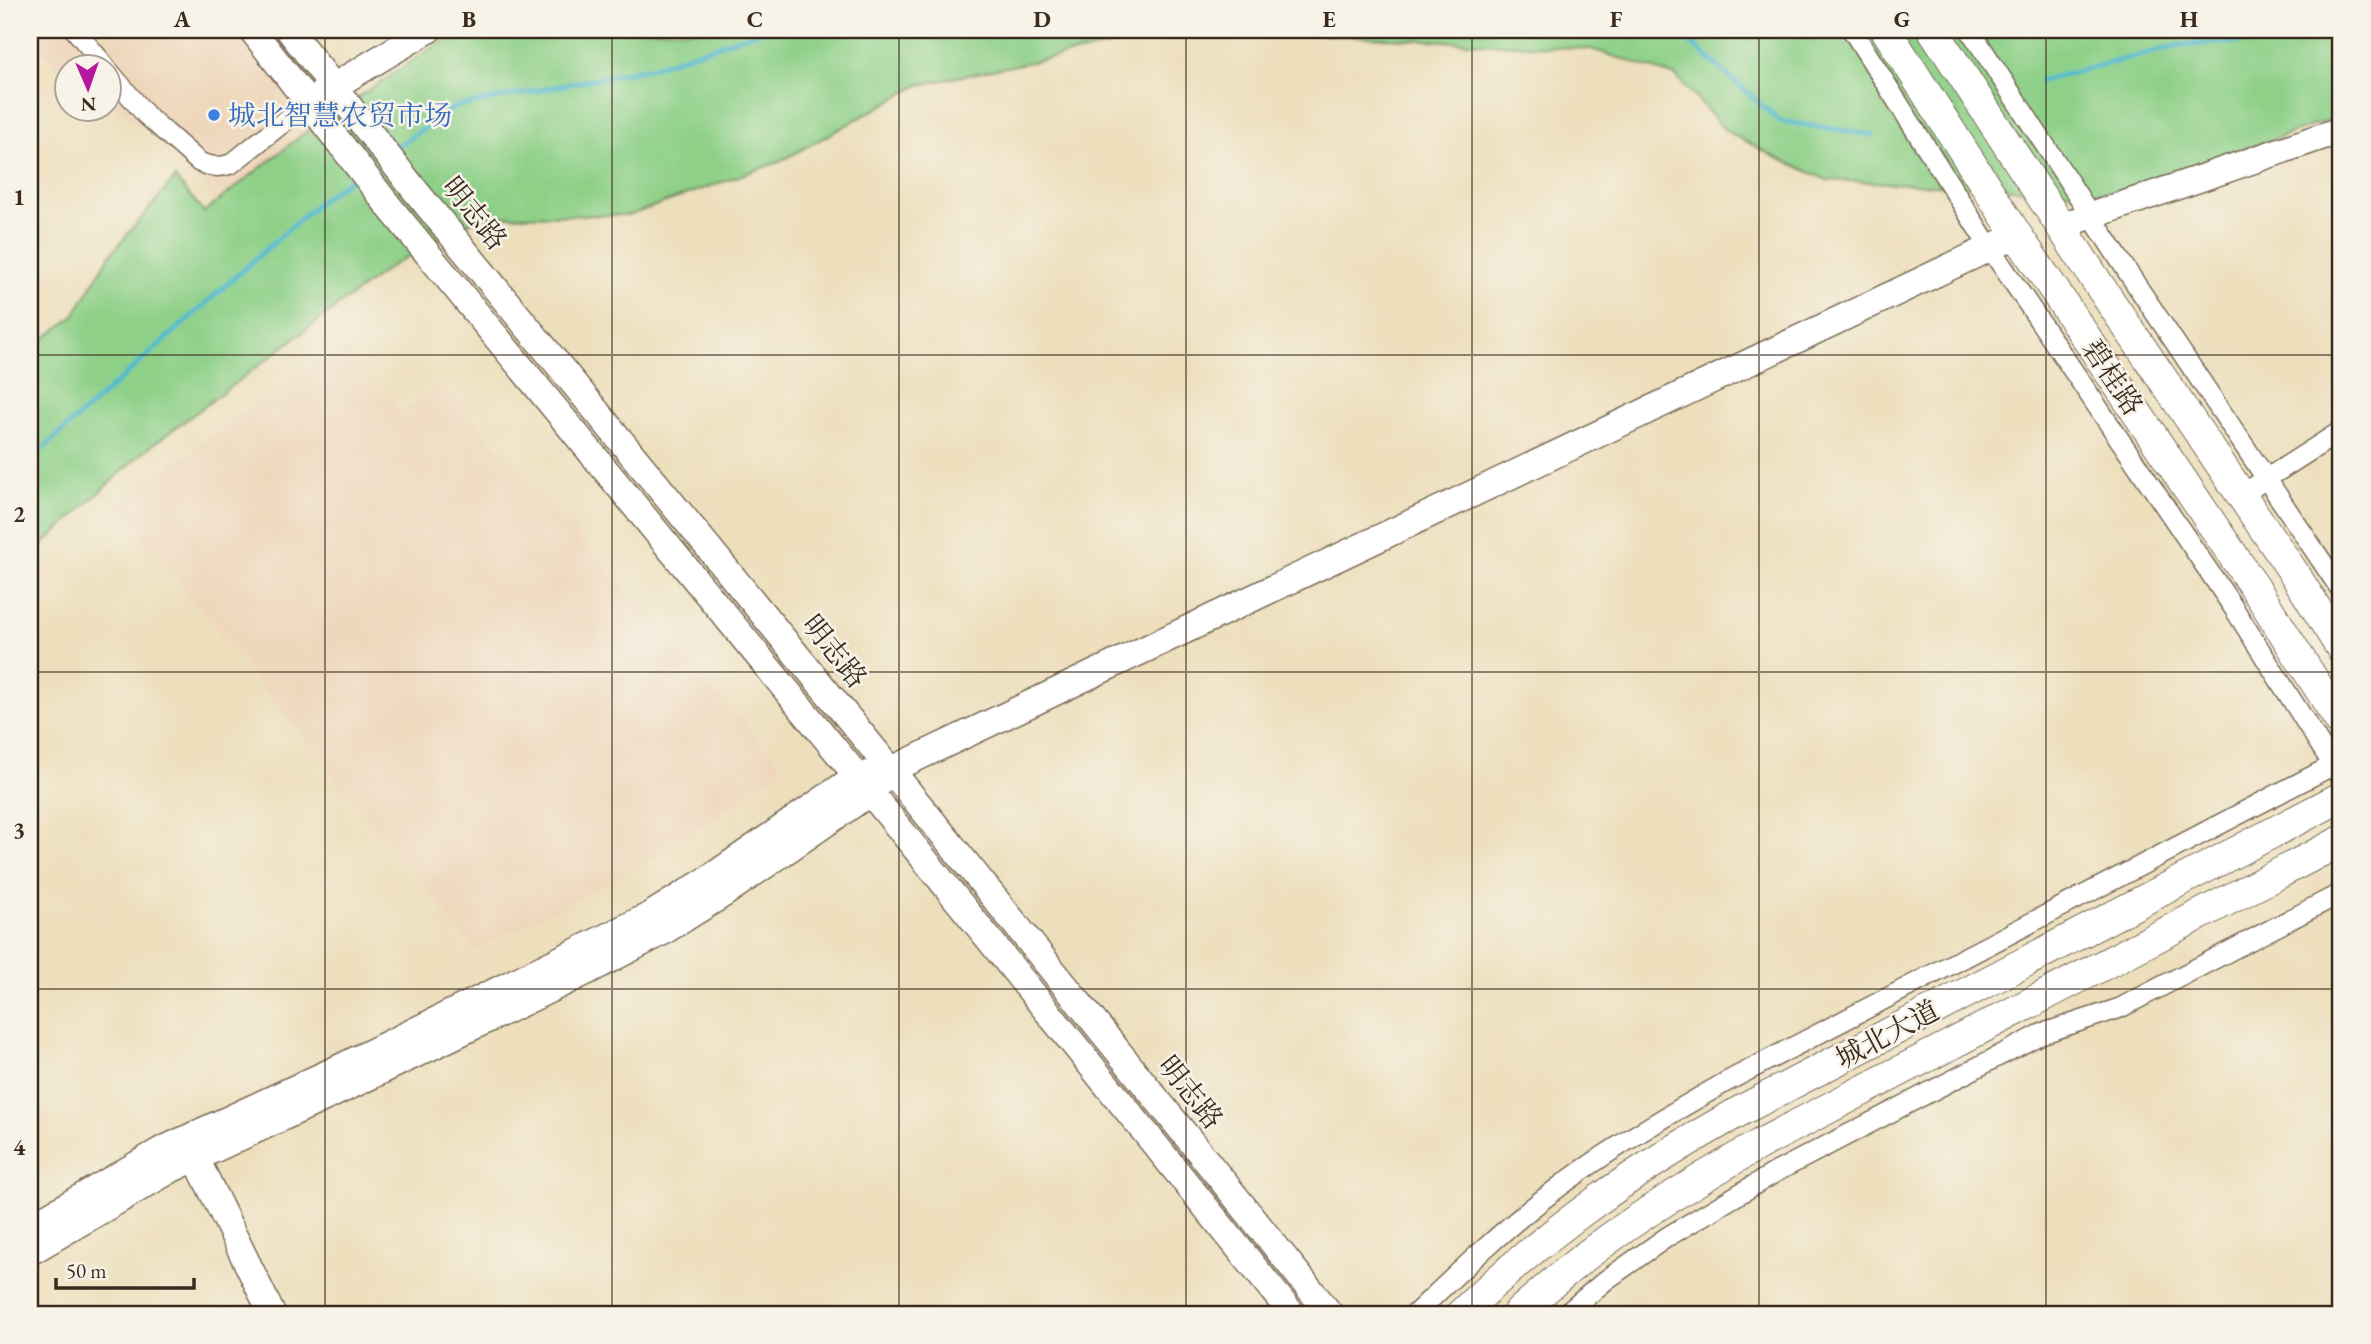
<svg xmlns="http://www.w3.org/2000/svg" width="2371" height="1344" viewBox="0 0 2371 1344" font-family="'EB Garamond','Noto Serif SC',serif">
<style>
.built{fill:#eed7bb}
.green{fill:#8ed088;stroke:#647d53;stroke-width:2}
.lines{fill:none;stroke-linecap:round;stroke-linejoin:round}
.stream{stroke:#52b9cf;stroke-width:5}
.street-casing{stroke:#796955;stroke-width:22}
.secondary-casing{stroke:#796955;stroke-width:29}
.primary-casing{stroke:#796955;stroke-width:32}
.street{stroke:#fff;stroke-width:19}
.secondary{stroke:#fff;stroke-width:26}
.primary{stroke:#fff;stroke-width:30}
.grid{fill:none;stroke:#3b2a1e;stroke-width:2;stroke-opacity:0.55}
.shop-dot{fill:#3f7fe0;stroke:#f7f3e8;stroke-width:2.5}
.labels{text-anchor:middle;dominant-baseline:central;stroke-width:5;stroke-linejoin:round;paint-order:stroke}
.shop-label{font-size:28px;fill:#366cbe;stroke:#f7f3e8;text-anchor:start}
.street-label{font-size:28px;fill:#3b2a1e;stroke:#f7f3e8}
.neatline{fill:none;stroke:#3b2a1e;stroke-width:2.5}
.grid-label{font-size:23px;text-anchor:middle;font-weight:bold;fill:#3b2a1e}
</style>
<rect width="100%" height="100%" fill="#f7f3e8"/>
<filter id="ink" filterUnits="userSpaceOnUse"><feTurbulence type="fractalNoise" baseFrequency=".0143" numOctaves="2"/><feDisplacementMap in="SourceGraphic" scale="14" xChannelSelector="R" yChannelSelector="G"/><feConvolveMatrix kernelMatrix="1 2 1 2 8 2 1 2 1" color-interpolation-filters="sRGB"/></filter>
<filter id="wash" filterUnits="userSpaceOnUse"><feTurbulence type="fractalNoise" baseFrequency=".00686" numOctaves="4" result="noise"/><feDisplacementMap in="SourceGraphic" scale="28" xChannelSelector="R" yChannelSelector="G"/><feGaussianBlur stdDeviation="1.57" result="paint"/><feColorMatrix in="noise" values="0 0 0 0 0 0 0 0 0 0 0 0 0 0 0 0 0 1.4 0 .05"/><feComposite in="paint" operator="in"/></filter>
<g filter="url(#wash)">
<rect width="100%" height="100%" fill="#eddfbc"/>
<!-- built -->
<path class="built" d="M 30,30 L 233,30 L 313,127 L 215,204 L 196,170 L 109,103 L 108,66 L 66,66 L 66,72 L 43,54 L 30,40 Z
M 346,349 L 402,413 L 443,384 L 784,768 L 665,852 L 475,951 L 116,505 L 299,373 Z"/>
<!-- green -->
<path class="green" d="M 464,30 L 1187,30 L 919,85 L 781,161 L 630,215 L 481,216 L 394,264 L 142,453 L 30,556 L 30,349 L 73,317 L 110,255 L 175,178 L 204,212 L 302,135 L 433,47 Z
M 1234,30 L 2341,30 L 2341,116 L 2132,188 L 2100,193 L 1827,180 L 1773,156 L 1725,130 L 1676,76 L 1591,49 Z"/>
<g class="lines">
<!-- stream -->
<path class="stream" d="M 1676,30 L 1780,121 L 1873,135
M 2040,81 L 2181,45 L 2341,37
M 391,151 L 455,107 L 654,67 L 763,30
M 30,460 L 325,197 L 355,176"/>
</g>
</g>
<g filter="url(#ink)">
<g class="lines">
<!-- street casing -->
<g class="street-casing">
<path id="street" d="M 75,30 L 105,66
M 1852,30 L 1990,248 L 2233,607 L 2341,778
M 1970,30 L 2127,271 L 2341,590
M 108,70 L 146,115 L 199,162 C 211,167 219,168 231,164 L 309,102
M 2241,495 L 2341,431
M 1415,1314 C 1456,1275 1497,1235 1542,1200 C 1599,1155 1663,1118 1726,1082 L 2341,761
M 1566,1314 L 1606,1280 L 1667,1237 L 1776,1172 L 2041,1034 L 2120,1008 L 2341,893"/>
</g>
<!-- secondary casing -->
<g class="secondary-casing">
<path id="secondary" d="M 252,30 L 391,209 L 857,776 L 1292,1314
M 289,30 L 414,189 L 891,770 L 1330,1314
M 321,94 L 428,30
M 2061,226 L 2341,130
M 189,1144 L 272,1314
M 30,1227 L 160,1151 L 341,1067 L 649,916 L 710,878 L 857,776 L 891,770 L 2017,235
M 30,1252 L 172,1169 L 352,1085 L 590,970 L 661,933 L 722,895 L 871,792 L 881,781"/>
</g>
<!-- primary casing -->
<g class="primary-casing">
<path id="primary" d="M 1886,30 L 2017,235 L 2257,591 L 2341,723
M 1933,30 L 2101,288 L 2294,573 L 2341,648
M 1461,1314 C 1548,1230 1636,1169 1742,1110 L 2341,797
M 1517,1314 C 1540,1294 1563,1273 1587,1255 C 1642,1213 1701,1178 1760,1144 L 2341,841"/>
</g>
<!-- street -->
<use href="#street" class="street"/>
<!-- secondary -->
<use href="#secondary" class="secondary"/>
<!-- primary -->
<use href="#primary" class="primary"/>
</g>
</g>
<!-- grid -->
<path class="grid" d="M 325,30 L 325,1314M 612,30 L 612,1314M 899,30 L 899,1314M 1186,30 L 1186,1314M 1472,30 L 1472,1314M 1759,30 L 1759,1314M 2046,30 L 2046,1314M 30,355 L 2341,355M 30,672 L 2341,672M 30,989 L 2341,989"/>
<!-- markers -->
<circle class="shop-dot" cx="214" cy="115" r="7"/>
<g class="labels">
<!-- shop labels -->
<g class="shop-label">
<text x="228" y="115">城北智慧农贸市场</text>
</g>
<!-- street labels -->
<g class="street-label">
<text transform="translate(475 213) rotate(51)">明志路</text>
<text transform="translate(2113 377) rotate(56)">碧桂路</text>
<text transform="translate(835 651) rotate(51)">明志路</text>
<text transform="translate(1887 1034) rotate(-28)">城北大道</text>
<text transform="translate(1191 1092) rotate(51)">明志路</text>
</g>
</g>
<!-- margin -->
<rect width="2371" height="1344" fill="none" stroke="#f7f3e8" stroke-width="77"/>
<!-- north arrow -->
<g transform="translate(88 88) rotate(178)"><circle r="33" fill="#f7f3e8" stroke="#aca397" stroke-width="2"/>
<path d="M0-5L12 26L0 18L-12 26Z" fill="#b5179e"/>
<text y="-10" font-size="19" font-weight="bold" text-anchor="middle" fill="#3b2a1e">N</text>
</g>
<!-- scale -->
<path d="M56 1278v10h138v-10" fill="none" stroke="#3b2a1e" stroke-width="3.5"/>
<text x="66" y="1278" font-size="21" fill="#3b2a1e" stroke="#f7f3e8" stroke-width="5" paint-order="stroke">50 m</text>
<rect x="38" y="38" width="2294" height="1268" class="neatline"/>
<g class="grid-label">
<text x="182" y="27">A</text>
<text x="469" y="27">B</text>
<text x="755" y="27">C</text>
<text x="1042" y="27">D</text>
<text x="1329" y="27">E</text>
<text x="1616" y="27">F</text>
<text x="1902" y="27">G</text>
<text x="2189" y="27">H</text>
<text x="19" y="205">1</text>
<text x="19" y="522">2</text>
<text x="19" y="838">3</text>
<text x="19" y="1155">4</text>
</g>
</svg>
